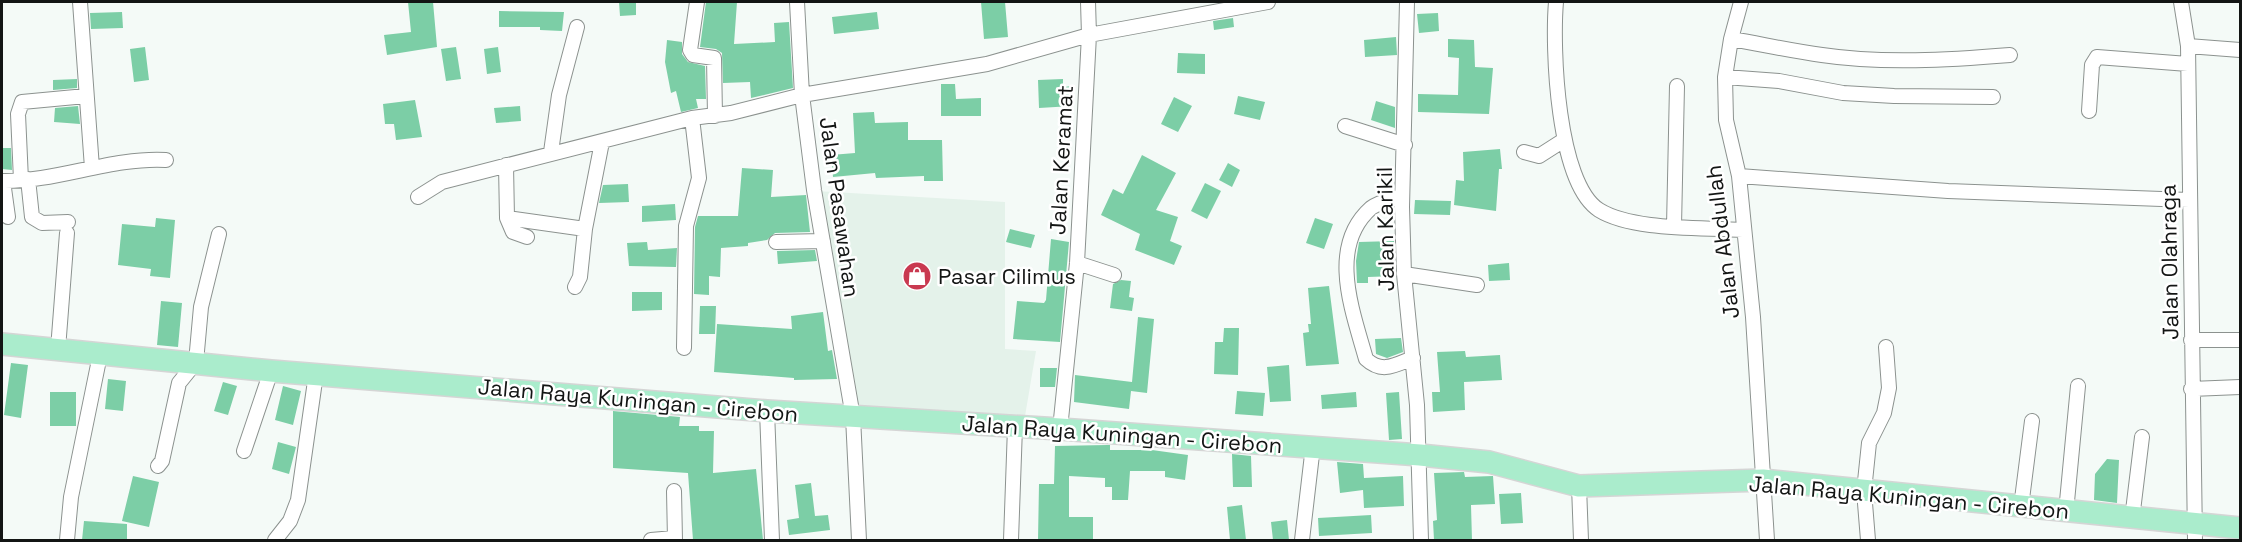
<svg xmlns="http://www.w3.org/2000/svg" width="2242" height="542" viewBox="0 0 2242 542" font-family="'Space Grotesk',sans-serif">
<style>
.built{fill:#e4f2ea}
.building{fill:#7ccea6}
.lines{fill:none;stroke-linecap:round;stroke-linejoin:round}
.minor-casing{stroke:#8c928f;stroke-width:16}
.trunk-casing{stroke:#d5d5d5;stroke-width:24}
.minor{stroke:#fff;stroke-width:14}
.trunk{stroke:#aaeccc;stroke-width:21}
.labels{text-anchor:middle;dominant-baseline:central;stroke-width:5;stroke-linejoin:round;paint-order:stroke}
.street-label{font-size:22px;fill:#131514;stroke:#fff}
.poi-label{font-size:22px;fill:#131514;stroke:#fff;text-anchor:start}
</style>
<rect width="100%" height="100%" fill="#f4faf7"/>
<!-- built -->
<path class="built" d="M 816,191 L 1005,202 L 1005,349 L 1036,351 L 1024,422 L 852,407 Z"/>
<!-- building -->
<path class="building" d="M 408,2 L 433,2 L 437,47 L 387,55 L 384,35 L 411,32 Z
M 619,2 L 636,2 L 636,15 L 620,16 Z
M 706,2 L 737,2 L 734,44 L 775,42 L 774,23 L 789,22 L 793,88 L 751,98 L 750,82 L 723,83 L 722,53 L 716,49 L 700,47 Z
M 981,2 L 1005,2 L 1008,37 L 984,39 Z
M 499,11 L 564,12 L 562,31 L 540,30 L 540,27 L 499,27 Z
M 122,12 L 123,28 L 91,29 L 90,13 Z
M 877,12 L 879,29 L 834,34 L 832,17 Z
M 1438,13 L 1439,31 L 1419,33 L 1417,14 Z
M 1233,18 L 1234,27 L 1214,30 L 1213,21 Z
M 1396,37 L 1397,55 L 1365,57 L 1364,40 Z
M 1448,39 L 1474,40 L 1475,67 L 1493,68 L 1489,114 L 1418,112 L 1418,94 L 1458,95 L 1459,58 L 1448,57 Z
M 667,40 L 682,42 L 682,54 L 688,62 L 705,66 L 706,99 L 696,99 L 698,108 L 681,112 L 676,91 L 671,93 L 665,62 Z
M 145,47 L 149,80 L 134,82 L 130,49 Z
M 456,47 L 461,79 L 446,81 L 441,49 Z
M 498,47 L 501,72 L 487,74 L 484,49 Z
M 1178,53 L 1205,54 L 1205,74 L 1177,73 Z
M 77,79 L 77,88 L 53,90 L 53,80 Z
M 1063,79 L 1063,87 L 1072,86 L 1072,106 L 1039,108 L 1038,80 Z
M 941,84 L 955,84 L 956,99 L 981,98 L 981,116 L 941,116 Z
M 1238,96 L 1265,102 L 1260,120 L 1234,114 Z
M 1174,97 L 1192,106 L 1178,132 L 1161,124 Z
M 415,100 L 422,137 L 396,140 L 394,124 L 385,124 L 383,104 Z
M 1376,101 L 1395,107 L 1395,128 L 1371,120 Z
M 78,106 L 80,124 L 54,122 L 55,108 Z
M 520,106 L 521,121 L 496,123 L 494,108 Z
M 874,112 L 875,123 L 908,122 L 908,140 L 942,140 L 943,181 L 924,181 L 924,176 L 876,178 L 875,173 L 833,177 L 831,155 L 855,153 L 853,113 Z
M 2,148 L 11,148 L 12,170 L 2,169 Z
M 1500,149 L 1502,169 L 1499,169 L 1496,211 L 1454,205 L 1456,180 L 1464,181 L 1463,152 Z
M 1142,155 L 1176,173 L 1156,210 L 1178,217 L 1170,241 L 1182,246 L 1174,265 L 1135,250 L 1140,234 L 1101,215 L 1113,189 L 1123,194 Z
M 1228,163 L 1240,170 L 1232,187 L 1219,180 Z
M 742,168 L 773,170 L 771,197 L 806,195 L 810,232 L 775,233 L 767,240 L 748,243 L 748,246 L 721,248 L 720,277 L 709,276 L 709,295 L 694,294 L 695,227 L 698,216 L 738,216 Z
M 1205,183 L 1221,191 L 1207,219 L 1191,211 Z
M 628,184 L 629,202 L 599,203 L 603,185 Z
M 1415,200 L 1451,201 L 1450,215 L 1414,214 Z
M 675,204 L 676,220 L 642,222 L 642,206 Z
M 156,218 L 175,220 L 170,278 L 150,276 L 151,269 L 118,265 L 122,224 L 155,227 Z
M 1315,218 L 1333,224 L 1324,249 L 1306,243 Z
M 1010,229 L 1035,235 L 1031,248 L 1006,242 Z
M 1051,239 L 1069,242 L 1060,342 L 1013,339 L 1017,301 L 1044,303 L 1046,300 Z
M 1394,241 L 1395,276 L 1368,277 L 1368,283 L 1357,283 L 1356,261 L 1359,242 Z
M 647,242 L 648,250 L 677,248 L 676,267 L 629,266 L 627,243 Z
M 815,250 L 817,261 L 778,264 L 777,251 Z
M 1509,263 L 1510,280 L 1489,281 L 1488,265 Z
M 1121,280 L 1131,281 L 1129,297 L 1134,298 L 1132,311 L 1110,308 L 1113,284 Z
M 1329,286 L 1339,364 L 1306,366 L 1303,333 L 1309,332 L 1308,324 L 1311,324 L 1308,288 Z
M 632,292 L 662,292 L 662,310 L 632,311 Z
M 161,301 L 182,303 L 178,347 L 157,345 Z
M 700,306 L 716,306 L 715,334 L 699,334 Z
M 823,312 L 828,351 L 832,350 L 837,379 L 794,380 L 794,378 L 714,372 L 717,324 L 792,329 L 791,316 Z
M 1138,317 L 1154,319 L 1147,393 L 1131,391 L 1129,409 L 1074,402 L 1075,375 L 1132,382 Z
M 1224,328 L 1239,328 L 1238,375 L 1214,374 L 1215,342 L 1223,342 Z
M 1401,338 L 1403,352 L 1387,358 L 1376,354 L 1375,339 Z
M 1465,351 L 1466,357 L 1500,355 L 1502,380 L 1464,382 L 1465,410 L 1433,412 L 1432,392 L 1440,392 L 1437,352 Z
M 11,363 L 28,365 L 21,418 L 4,415 Z
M 1289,365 L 1291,401 L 1270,402 L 1267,367 Z
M 1040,368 L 1057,368 L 1055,387 L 1040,387 Z
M 108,379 L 126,381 L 123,411 L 105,409 Z
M 223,382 L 237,386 L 228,415 L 214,411 Z
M 283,386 L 301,391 L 293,425 L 275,420 Z
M 1237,391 L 1265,393 L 1263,416 L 1235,414 Z
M 50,392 L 76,392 L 76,426 L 50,426 Z
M 1356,392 L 1357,407 L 1322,409 L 1321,395 Z
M 1399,392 L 1402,439 L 1389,440 L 1386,393 Z
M 613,411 L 680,417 L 679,426 L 699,426 L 699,431 L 714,431 L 713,473 L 756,469 L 763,540 L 693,540 L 688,473 L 613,468 Z
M 278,442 L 296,447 L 289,474 L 272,469 Z
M 1107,445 L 1110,445 L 1110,450 L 1152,450 L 1188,455 L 1185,480 L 1165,477 L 1165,471 L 1130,471 L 1128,500 L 1112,500 L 1112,487 L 1105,487 L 1105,478 L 1069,476 L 1069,517 L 1093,517 L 1093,539 L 1038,540 L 1039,484 L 1054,484 L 1055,446 Z
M 1232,454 L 1251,456 L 1252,487 L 1233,487 Z
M 2107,459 L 2119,460 L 2117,503 L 2094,500 L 2095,474 Z
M 1337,462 L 1363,464 L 1364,478 L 1403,476 L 1404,506 L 1364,508 L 1363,490 L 1340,493 Z
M 1464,472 L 1465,477 L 1493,476 L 1495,504 L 1471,505 L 1472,540 L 1434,540 L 1433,521 L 1437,520 L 1434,473 Z
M 133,476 L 159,482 L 149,527 L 122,521 Z
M 811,483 L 815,516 L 828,515 L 830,530 L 789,535 L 787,520 L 799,518 L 795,485 Z
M 1521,493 L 1523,523 L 1501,524 L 1499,494 Z
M 1242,505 L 1246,540 L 1230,540 L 1227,507 Z
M 1371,515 L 1372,533 L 1319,536 L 1318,518 Z
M 1287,520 L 1289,540 L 1273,540 L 1271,522 Z
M 84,521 L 127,524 L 127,540 L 82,540 Z"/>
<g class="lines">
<!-- minor casing -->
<g class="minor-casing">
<path id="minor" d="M 80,2 L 92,168
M 697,2 L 690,50 L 693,55 L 714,58 L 715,116
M 797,2 L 802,95 L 814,190 L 853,417 L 859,540
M 1407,2 L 1402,207 L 1404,274 L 1417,405 L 1421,540
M 1556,2 C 1552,48 1557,183 1599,210 C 1633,231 1703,227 1743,230
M 1741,2 L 1731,39 L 1725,77 L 1726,120 L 1739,176 L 1753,317 L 1767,540
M 2181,2 L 2188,46 L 2195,540
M 1731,39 C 1761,44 1791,51 1822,55 C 1882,64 1949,60 2010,55
M 2188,46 L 2240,50
M 1725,77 L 1779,81 L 1843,93 L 1894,96 L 1993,97
M 2089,111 L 2092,65 L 2097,57 L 2188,64
M 1345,126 L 1405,145
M 551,152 L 559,95 L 577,27
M 1524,152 L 1539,156 L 1564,140
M 506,165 L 507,218 L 513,232 L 527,237
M 1739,176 L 1948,191 L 2189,200
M 28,179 L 32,217 L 42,223 L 68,222
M 21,180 L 18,114 L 22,102 L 86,96
M 2,181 C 57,182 111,157 166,160
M 3,181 L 8,217
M 1402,196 C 1392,199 1379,202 1371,208 C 1327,247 1353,312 1366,359 C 1382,374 1395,365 1413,358
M 418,197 L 442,182 L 692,118 L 731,113 L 802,95 L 987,64 L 1089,35 L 1268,2
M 507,218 L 585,229 L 580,277 L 575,287
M 1674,226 L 1677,86
M 585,229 L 602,142
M 776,242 L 823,241
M 1077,263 L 1114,275
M 1404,274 L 1477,285
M 2191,340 L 2240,340
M 684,348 L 686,226 L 699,178 L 692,118
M 58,349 L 67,233
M 2191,389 L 2240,387
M 767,411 L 772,540
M 1060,429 L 1077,263 L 1089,35 L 1088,2
M 244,451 L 271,371
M 158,466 L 162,461 L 179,383 L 196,362 L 201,307 L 219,234
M 1579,486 L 1581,540
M 674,491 L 675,540
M 2021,507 L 2032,421
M 2066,512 L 2078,386
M 2132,519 L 2142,437
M 67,540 L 71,497 L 100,355
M 275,540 L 290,521 L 298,500 L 316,374
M 651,540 L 674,538
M 1011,540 L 1015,427
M 1302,540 L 1313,446
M 1868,540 L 1864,491 L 1869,443 L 1884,413 L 1889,388 L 1886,347"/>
</g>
<!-- trunk casing -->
<g class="trunk-casing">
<path id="trunk" d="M 2,344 L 271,371 L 767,411 L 1060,429 L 1420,455 L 1489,462 L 1579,486 L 1763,480 L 2240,528"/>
</g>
<!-- minor -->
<use href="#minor" class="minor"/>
<!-- trunk -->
<use href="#trunk" class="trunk"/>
</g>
<!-- icons -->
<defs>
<g id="shop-disc" transform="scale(1.5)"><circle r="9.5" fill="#c93950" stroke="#fff"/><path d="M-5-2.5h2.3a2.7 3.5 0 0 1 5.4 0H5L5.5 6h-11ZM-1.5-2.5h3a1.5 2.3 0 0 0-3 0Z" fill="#fff"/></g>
</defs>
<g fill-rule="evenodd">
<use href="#shop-disc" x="917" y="276"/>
</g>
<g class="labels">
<!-- street labels -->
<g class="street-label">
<text transform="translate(1061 160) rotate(-87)">Jalan Keramat</text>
<text transform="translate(840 207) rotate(82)">Jalan Pasawahan</text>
<text transform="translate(1385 229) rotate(-91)">Jalan Karikil</text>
<text transform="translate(1722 242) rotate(-97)">Jalan Abdullah</text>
<text transform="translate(2169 262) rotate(-91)">Jalan Olahraga</text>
<text transform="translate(638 400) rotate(5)">Jalan Raya Kuningan - Cirebon</text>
<text transform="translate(1122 434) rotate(4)">Jalan Raya Kuningan - Cirebon</text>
<text transform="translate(1909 497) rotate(5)">Jalan Raya Kuningan - Cirebon</text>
</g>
<!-- poi labels -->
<g class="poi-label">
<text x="938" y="276">Pasar Cilimus</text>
</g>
</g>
<!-- border -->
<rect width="2242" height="542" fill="none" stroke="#131514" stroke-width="6"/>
</svg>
